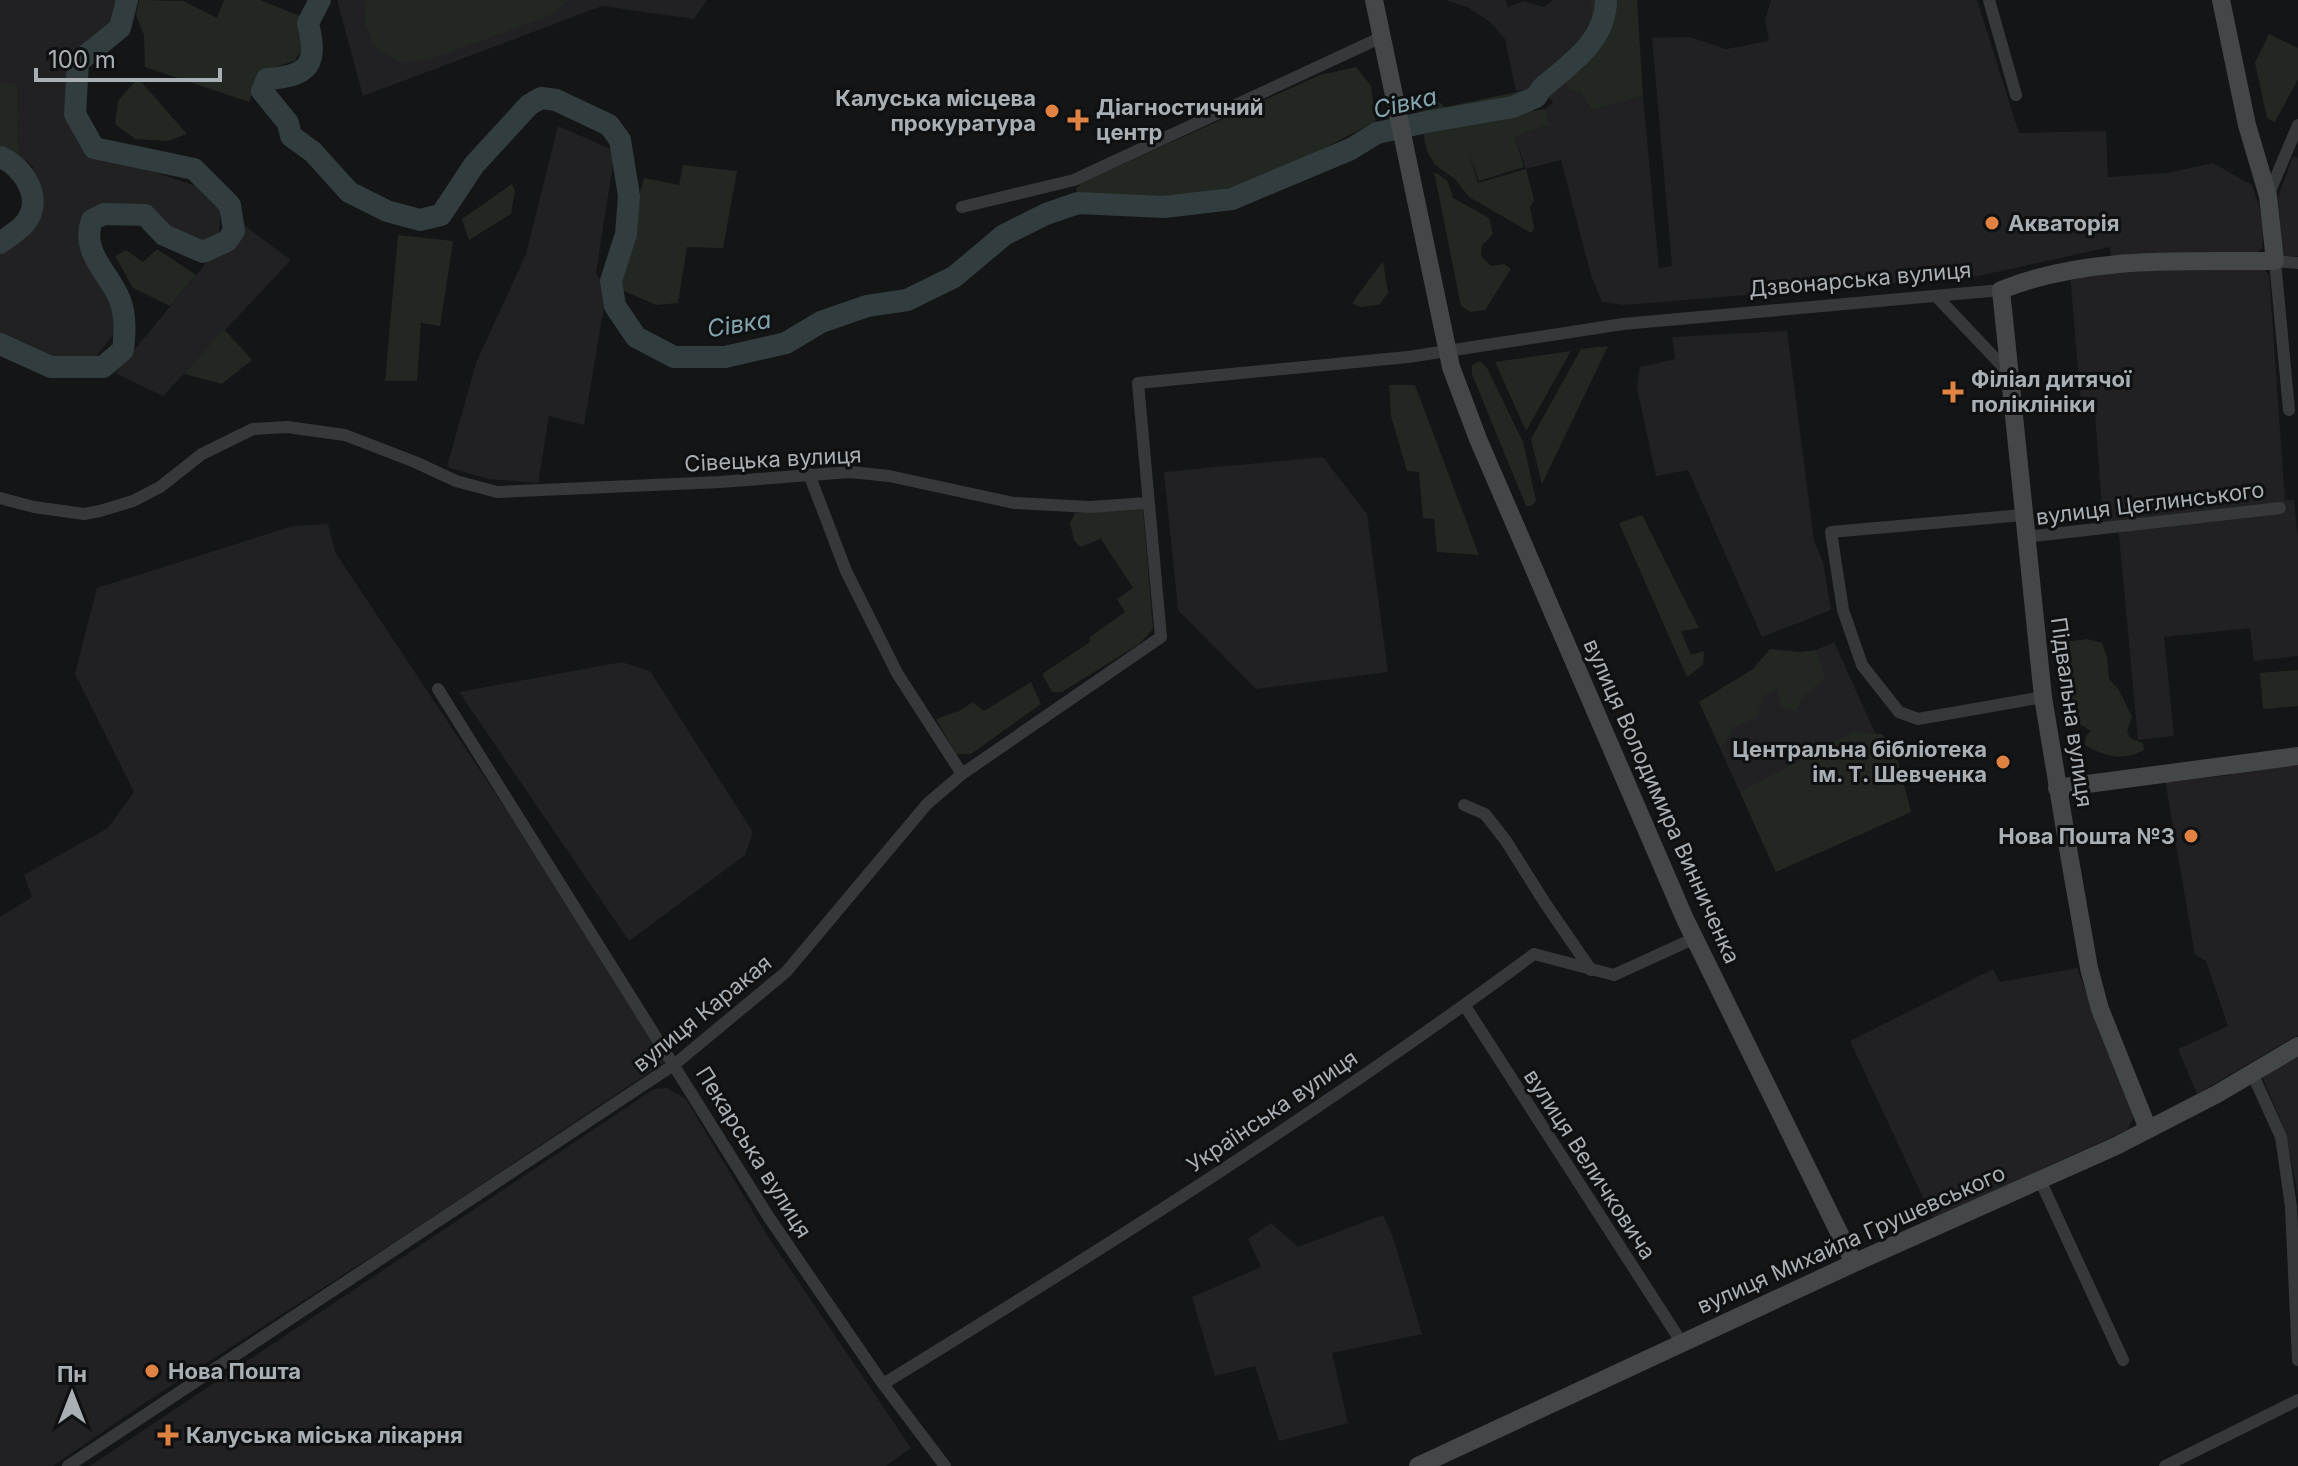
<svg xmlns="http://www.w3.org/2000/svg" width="2298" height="1466" viewBox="0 0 2298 1466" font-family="Inter,sans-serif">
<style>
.built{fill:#212123}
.green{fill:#222821}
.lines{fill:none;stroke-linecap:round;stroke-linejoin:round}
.river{stroke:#313d3f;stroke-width:22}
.minor{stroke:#36383b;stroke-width:12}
.secondary{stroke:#44474a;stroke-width:18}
.poi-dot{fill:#e08342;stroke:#0f1011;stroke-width:3}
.labels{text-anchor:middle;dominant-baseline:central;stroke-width:6;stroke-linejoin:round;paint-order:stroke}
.poi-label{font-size:22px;font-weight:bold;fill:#a8afb5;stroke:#0f1011;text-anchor:start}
.street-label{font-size:22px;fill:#a8afb5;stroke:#0f1011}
.water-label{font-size:24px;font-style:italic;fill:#82a4ad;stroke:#0f1011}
</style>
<rect width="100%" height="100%" fill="#141516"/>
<!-- built -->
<path class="built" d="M 0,0 L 122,0 L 116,26 L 82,50 L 76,58 L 71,114 L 79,136 L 90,151 L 196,186 L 221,206 L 219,233 L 203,242 L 128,207 L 106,209 L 88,220 L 85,238 L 90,261 L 115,303 L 122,323 L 92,362 L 54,361 L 0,338 L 0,249 L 32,222 L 36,211 L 33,166 L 19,156 L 17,83 L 0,82 Z
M 337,0 L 707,0 L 694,19 L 602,6 L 363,96 Z
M 1446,0 L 1506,0 L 1508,7 L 1523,1 L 1544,7 L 1553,0 L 1590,0 L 1594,18 L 1585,39 L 1580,92 L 1592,110 L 1643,96 L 1659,268 L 1672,266 L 1652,38 L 1690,37 L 1726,49 L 1769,41 L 1765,20 L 1771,0 L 1977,0 L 2019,133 L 2106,131 L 2108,177 L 2166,173 L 2213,163 L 2252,185 L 2260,209 L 2263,233 L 2262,248 L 2258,252 L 2111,257 L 2110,247 L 1978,276 L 1698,299 L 1624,305 L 1602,302 L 1591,275 L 1561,160 L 1526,169 L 1515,138 L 1526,132 L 1550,125 L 1545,109 L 1553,103 L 1540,85 L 1536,88 L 1516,91 L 1505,39 L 1489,21 L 1467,7 Z
M 558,126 L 615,151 L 596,273 L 607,289 L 584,425 L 549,416 L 538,483 L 488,479 L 447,467 L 476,363 L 526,254 Z
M 2293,156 L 2298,158 L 2298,256 L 2286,256 L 2282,252 L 2278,197 Z
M 240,222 L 291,260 L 163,396 L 115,373 Z
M 2264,269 L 2269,275 L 2285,500 L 2294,500 L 2298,537 L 2298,656 L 2254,661 L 2250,628 L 2164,637 L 2174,736 L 2138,740 L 2118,524 L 2103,523 L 2095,414 L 2082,415 L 2070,275 L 2092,271 Z
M 1787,331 L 1814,541 L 1823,562 L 1831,610 L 1762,637 L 1688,470 L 1656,476 L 1637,388 L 1640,367 L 1675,359 L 1672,337 Z
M 1323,457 L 1367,514 L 1388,672 L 1256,689 L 1178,610 L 1164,472 Z
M 328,524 L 335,552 L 521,832 L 666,1061 L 422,1224 L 146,1402 L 53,1466 L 0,1466 L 0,917 L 32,897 L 24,875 L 108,828 L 134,792 L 75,674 L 97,588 L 293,526 Z
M 1834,642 L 1911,812 L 1776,872 L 1699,702 Z
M 622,662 L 650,671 L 753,832 L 745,855 L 629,941 L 459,692 Z
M 2298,761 L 2298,1035 L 2197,1094 L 2178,1049 L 2228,1026 L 2206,961 L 2195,955 L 2165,780 L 2169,782 L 2231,775 L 2236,769 Z
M 2077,968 L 2134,1117 L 2127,1130 L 1933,1219 L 1850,1041 L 1993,969 L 2000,982 Z
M 2298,1056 L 2298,1196 L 2286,1134 L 2262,1076 Z
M 667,1088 L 686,1099 L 767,1235 L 911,1448 L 886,1466 L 90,1466 L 654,1089 Z
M 1383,1215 L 1393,1237 L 1422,1334 L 1332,1353 L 1348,1423 L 1279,1441 L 1255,1366 L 1215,1376 L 1192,1297 L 1261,1267 L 1248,1239 L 1271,1223 L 1298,1247 Z"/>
<!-- green -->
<path class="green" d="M 139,0 L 183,1 L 217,18 L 224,0 L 260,0 L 305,18 L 306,40 L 295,61 L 259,72 L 249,102 L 145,67 L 144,35 L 136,15 Z
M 367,0 L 567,0 L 555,12 L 544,18 L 428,60 L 404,63 L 381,52 L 373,43 L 364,21 Z
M 1590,0 L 1637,0 L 1643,96 L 1592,110 L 1580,92 L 1570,90 L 1556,68 C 1579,46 1597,34 1590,0 Z
M 2269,34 L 2298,48 L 2298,79 L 2275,122 L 2267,118 L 2255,63 Z
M 1356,67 L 1371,86 L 1376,122 C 1340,139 1304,160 1266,176 C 1206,200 1142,199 1079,197 L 1076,189 L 1081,183 L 1320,75 Z
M 138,78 L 187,134 L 168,141 L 135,139 L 115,124 L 118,101 Z
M 0,82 L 17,83 L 19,156 L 0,154 Z
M 1536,88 L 1533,111 L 1545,109 L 1550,125 L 1526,132 L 1515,138 L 1524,167 L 1479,181 L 1468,151 L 1478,183 L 1526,169 L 1534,200 L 1530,207 L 1534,228 L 1531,233 L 1469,197 L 1455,179 L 1435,165 L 1427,151 L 1417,104 L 1437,100 L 1445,107 Z
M 683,165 L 737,171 L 723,248 L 687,247 L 678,303 L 656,305 L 622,290 C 625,252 633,215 644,178 L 679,185 Z
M 1434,172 L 1447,180 L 1453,198 L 1489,218 L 1493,234 L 1482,245 L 1481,256 L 1491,266 L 1504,264 L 1511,269 L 1485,310 L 1470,312 L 1461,306 Z
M 512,184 L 515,191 L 511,214 L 469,240 L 462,219 Z
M 398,235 L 453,241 L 440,326 L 421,323 L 417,381 L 385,381 Z
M 157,249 L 196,275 L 170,306 L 133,288 L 115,256 L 126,250 L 143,262 Z
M 1383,261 L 1388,293 L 1379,305 L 1360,307 L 1352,303 Z
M 224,329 L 252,360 L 222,384 L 184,374 Z
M 1608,346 L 1542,484 L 1531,439 L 1581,349 Z
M 1571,351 L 1526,431 L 1495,362 Z
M 1480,361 L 1487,368 L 1523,442 L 1536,500 L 1532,506 L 1526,506 L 1472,374 L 1472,365 Z
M 1415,385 L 1479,555 L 1437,552 L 1434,519 L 1423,518 L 1419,472 L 1407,471 L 1391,416 L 1389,385 Z
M 1143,510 L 1153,629 L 1139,644 L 1062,692 L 1052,692 L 1042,674 L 1090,642 L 1090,637 L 1125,612 L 1117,599 L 1133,588 L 1101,539 L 1080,547 L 1074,540 L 1070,523 L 1075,513 Z
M 1642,515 L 1699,628 L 1681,631 L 1691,655 L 1704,651 L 1703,665 L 1687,677 L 1619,523 Z
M 2087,639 L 2102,643 L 2107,657 L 2109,679 L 2119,690 L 2132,717 L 2127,731 L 2130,738 L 2143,743 L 2144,750 C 2123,762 2104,756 2085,745 L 2086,736 L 2091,731 C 2066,716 2068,717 2073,689 C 2056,674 2058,667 2058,645 L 2065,642 Z
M 1770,649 L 1799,652 L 1816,650 L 1825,677 L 1800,700 L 1796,711 L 1781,707 L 1777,688 L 1762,697 L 1758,716 L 1734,727 L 1721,748 L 1699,702 L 1753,669 Z
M 2298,670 L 2298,706 L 2263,709 L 2260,673 Z
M 1031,682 L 1041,704 L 971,754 L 956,754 L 936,719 L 959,711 L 973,702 L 984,711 Z
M 1853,732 L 1882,734 L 1895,749 L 1911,812 L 1776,872 L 1740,792 Z"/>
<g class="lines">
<!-- river -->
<path class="river" d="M 320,0 L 308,23 C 318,64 310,76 267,79 L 262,91 L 288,123 L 291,136 L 313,152 L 349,192 L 387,211 L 420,220 L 441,215 L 474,165 L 529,105 L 541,98 L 556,100 L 609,125 L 620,140 L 629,196 L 626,234 L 611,281 L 615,306 L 636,337 L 674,357 L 725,357 L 786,343 L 821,322 L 867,306 L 907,300 L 954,277 L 1004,235 L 1046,214 L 1078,203 L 1164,207 L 1232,199 L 1351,149 L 1377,133 L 1426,122 L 1513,107 L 1536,97 L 1542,88 C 1570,64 1606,41 1606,0
M 0,157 C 23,166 44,198 26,222 C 20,230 8,237 0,243
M 0,344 L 51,367 L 103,367 L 123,350 C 125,333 126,317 120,300 C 109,272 80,253 92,220 L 104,214 L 145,215 L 164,235 L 203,252 L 227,241 L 234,231 L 230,205 L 194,169 L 94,148 L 75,114 L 78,62 L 120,28 L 127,0"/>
<!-- minor -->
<path class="minor" d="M 1989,0 L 2016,95
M 2268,196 L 2298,125
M 962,207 L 1074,180 L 1382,37
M 1937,297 L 2009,373
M 2289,410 L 2275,261 L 2298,263
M 809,474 L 846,571 L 897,673 L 962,774
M 0,498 L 34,507 L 84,514 L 100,511 L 133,501 L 160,487 L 202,454 L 253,429 L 287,427 L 345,435 L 415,462 L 456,481 L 497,492 L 720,482 L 850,472 L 889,476 L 1014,503 L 1090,507 L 1147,503
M 2023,515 L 1831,532 L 1843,610 L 1862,665 L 1899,712 L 1918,719 L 2043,697
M 2026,537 L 2280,508
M 438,689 L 768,1216 L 883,1384 L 945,1466
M 1464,805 L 1485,814 L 1506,841 L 1545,903 L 1591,970
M 1465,1006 L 1682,1343
M 2252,1073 L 2281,1137 L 2291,1207 L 2298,1360
M 2040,1180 L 2123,1360
M 883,1384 C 1104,1248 1325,1109 1534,954 L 1614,975 L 1695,938
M 68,1466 L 675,1064 L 786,972 L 927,804 L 962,774 L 1161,637 L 1138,383 L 1408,357 L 1623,324 L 2001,290
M 2165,1466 L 2298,1400"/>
<!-- secondary -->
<path class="secondary" d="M 1374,0 L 1451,367 L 1478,439 L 1685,919 L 1854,1263
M 2057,788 L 2298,756
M 2148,1129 L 2100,1009 L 2089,968 L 2070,860 L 2043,697 L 2001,290 C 2089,255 2181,262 2275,261 L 2268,196 L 2247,125 L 2221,0
M 1418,1466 L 1854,1263 L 2116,1146 L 2217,1094 L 2298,1046"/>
</g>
<!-- markers -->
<g class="poi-dot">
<circle cx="1052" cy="111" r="8"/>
<path d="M1074 108h8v8h8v8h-8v8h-8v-8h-8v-8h8z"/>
<circle cx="1992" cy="223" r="8"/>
<path d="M1949 380h8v8h8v8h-8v8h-8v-8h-8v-8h8z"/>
<circle cx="2003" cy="762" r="8"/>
<circle cx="2191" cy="836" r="8"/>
<circle cx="152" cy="1371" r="8"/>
<path d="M164 1423h8v8h8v8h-8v8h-8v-8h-8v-8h8z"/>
</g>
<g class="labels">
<!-- poi labels -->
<g class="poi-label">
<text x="1036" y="98" text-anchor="end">Калуська місцева<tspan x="1036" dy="25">прокуратура</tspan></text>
<text x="1096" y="107">Діагностичний<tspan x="1096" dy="25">центр</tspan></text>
<text x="2008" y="223">Акваторія</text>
<text x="1971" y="379">Філіал дитячої<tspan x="1971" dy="25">поліклініки</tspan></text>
<text x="1987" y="749" text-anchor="end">Центральна бібліотека<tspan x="1987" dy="25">ім. Т. Шевченка</tspan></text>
<text x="2175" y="836" text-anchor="end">Нова Пошта №3</text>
<text x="168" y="1371">Нова Пошта</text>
<text x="186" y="1435">Калуська міська лікарня</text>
</g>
<!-- street labels -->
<g class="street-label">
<text transform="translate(1860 279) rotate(-5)">Дзвонарська вулиця</text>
<text transform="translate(773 459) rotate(-3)">Сівецька вулиця</text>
<text transform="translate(2150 503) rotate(-7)">вулиця Цеглинського</text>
<text transform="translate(2072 712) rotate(82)">Підвальна вулиця</text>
<text transform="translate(1662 801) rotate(66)">вулиця Володимира Винниченка</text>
<text transform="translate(702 1013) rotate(-39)">вулиця Каракая</text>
<text transform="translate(1272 1111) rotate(-34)">Українська вулиця</text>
<text transform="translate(754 1152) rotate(58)">Пекарська вулиця</text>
<text transform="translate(1590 1164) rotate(57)">вулиця Величковича</text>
<text transform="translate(1851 1239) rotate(-24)">вулиця Михайла Грушевського</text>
</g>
<!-- water labels -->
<g class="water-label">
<text transform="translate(1405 103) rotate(-13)">Сівка</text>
<text transform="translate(739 324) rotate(-9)">Сівка</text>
</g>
</g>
<!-- north arrow -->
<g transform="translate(72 1394)" stroke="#0f1011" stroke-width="6" paint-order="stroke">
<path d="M0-6L14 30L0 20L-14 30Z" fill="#a8afb5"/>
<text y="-12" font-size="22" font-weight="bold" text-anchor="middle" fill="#a8afb5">Пн</text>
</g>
<!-- scale -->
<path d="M36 68v12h184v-12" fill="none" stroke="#a8afb5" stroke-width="4"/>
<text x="48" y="68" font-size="24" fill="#a8afb5" stroke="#0f1011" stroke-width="6" paint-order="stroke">100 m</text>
</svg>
